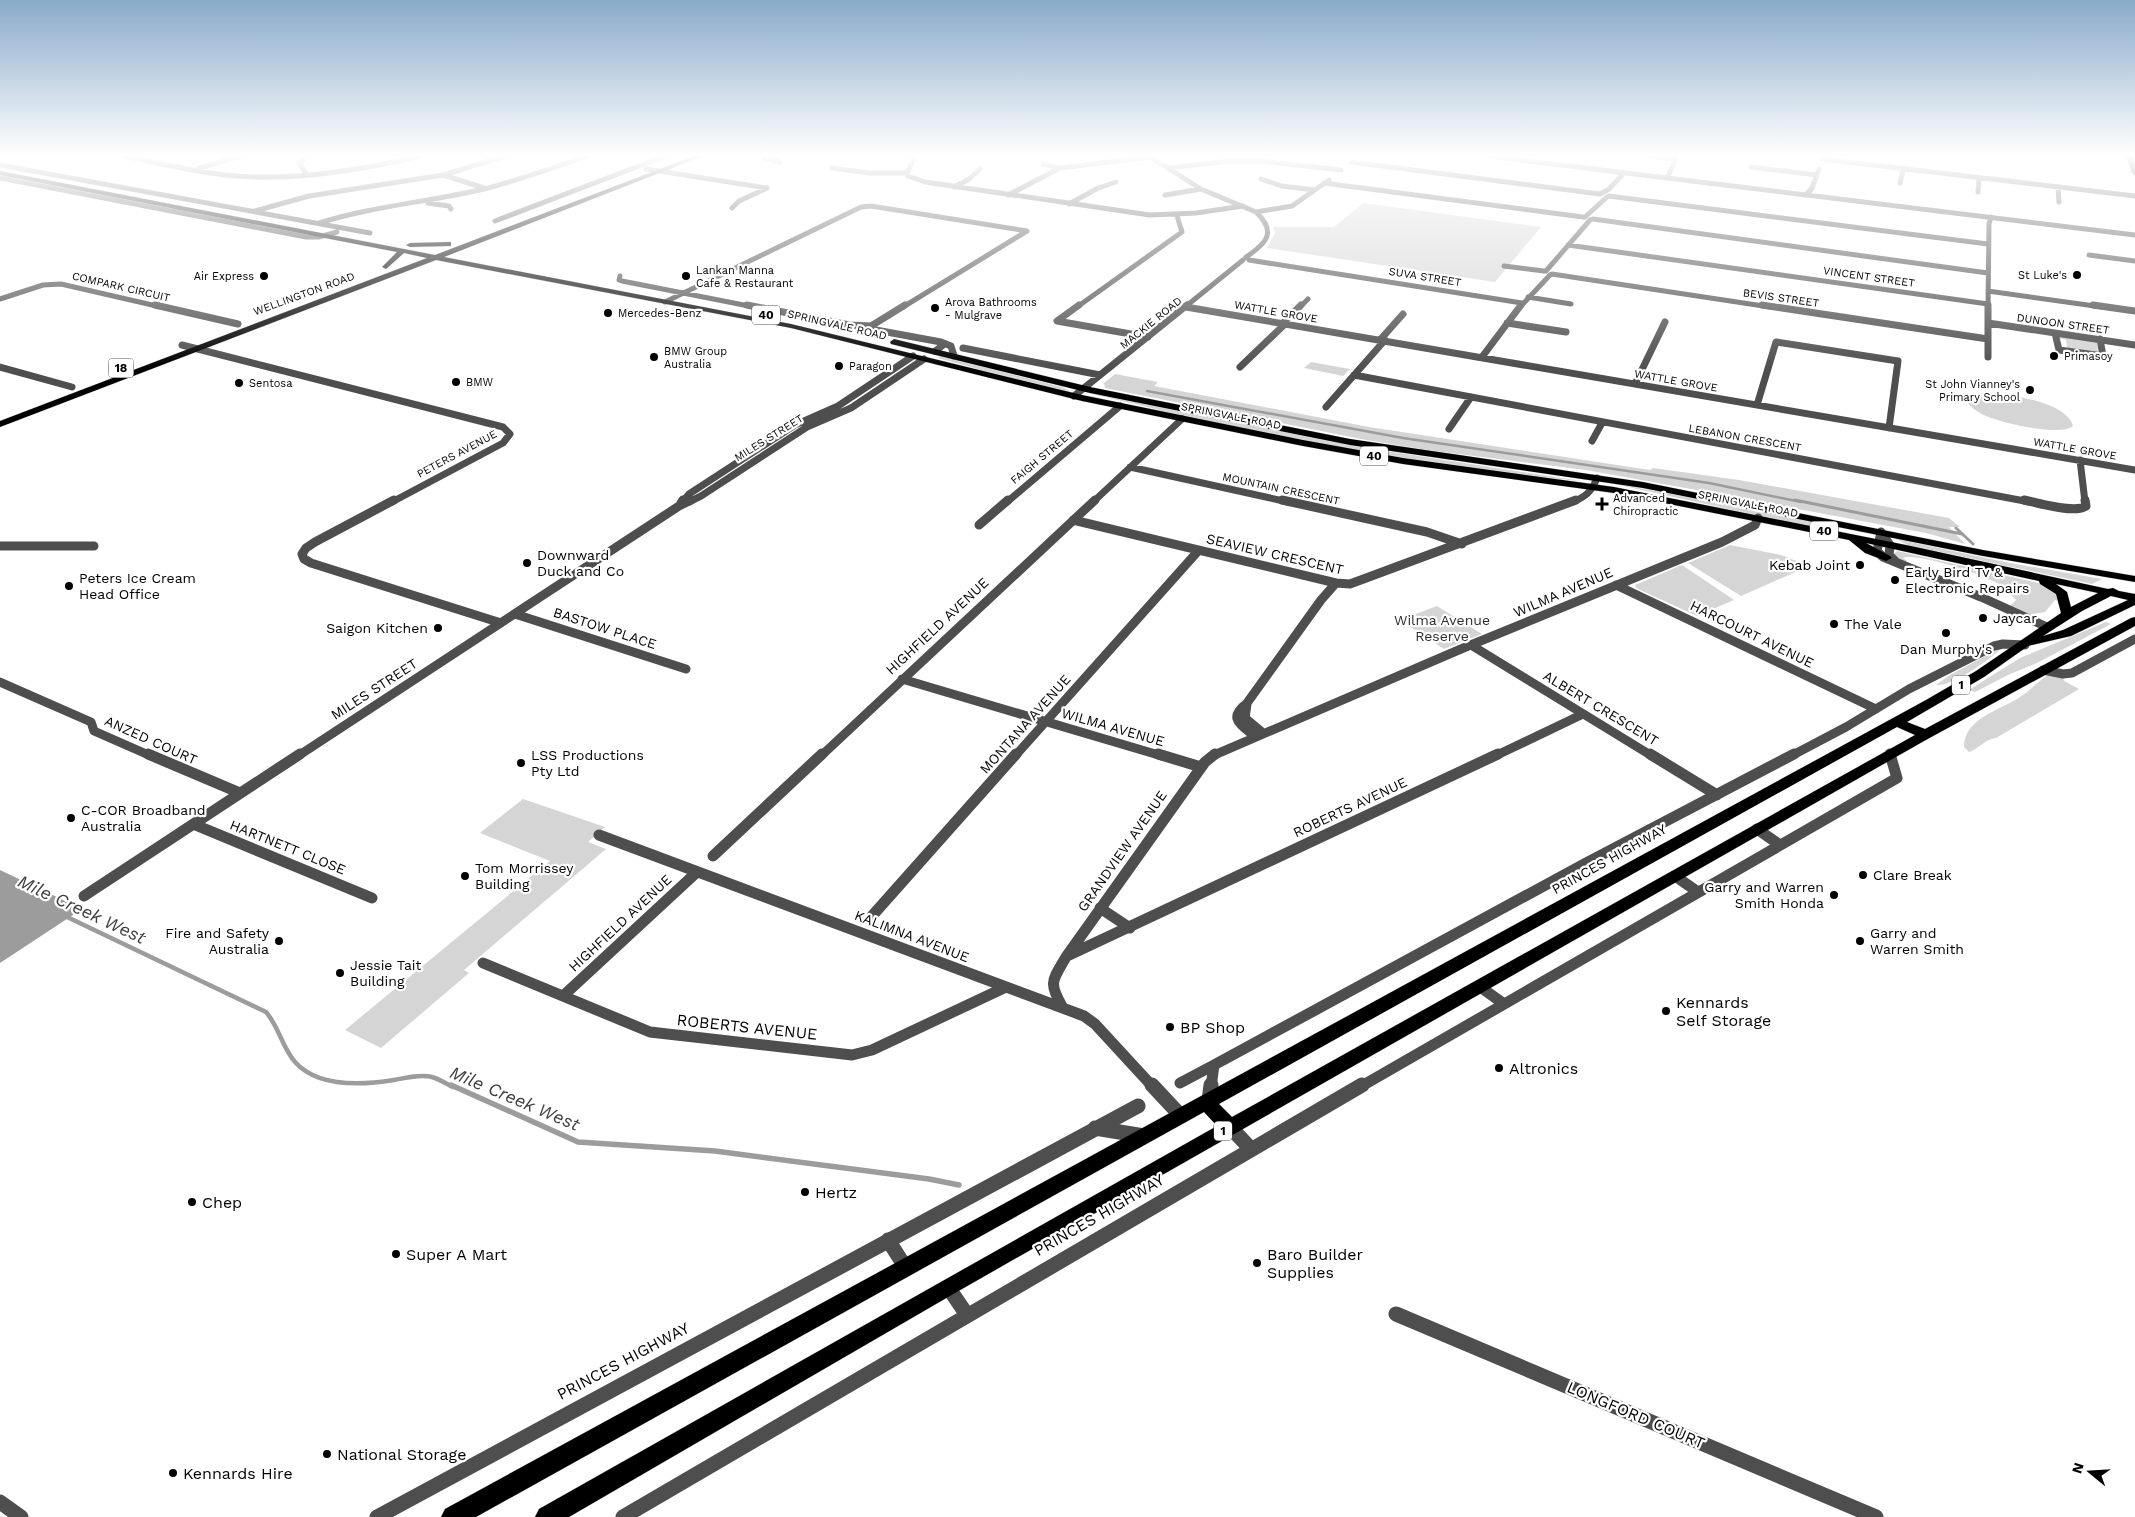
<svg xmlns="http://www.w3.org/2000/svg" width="2135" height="1517" viewBox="0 0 2135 1517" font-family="'Work Sans',sans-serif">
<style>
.green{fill:#d5d5d5}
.water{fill:#9c9c9c}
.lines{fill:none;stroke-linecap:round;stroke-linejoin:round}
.stream-far3{stroke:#9c9c9c;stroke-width:2.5}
.stream-far2{stroke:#9c9c9c;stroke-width:3}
.stream-far1{stroke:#9c9c9c;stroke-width:4.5}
.stream{stroke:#9c9c9c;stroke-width:5.5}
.primary-casing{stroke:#dbdbdb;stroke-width:2}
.trunk-casing{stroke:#dbdbdb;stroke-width:1}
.minor-far4{stroke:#4e4e4e;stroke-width:5}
.minor-far3{stroke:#4e4e4e;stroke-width:7}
.minor-far2{stroke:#4e4e4e;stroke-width:9}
.minor-far1{stroke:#4e4e4e;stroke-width:11}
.minor{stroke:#4e4e4e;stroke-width:15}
.tertiary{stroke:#4e4e4e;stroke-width:5}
.primary{fill:#000;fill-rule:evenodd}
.trunk{fill:#000;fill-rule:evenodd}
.poi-dot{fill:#000;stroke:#fff;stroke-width:2}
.labels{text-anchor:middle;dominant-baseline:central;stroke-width:4.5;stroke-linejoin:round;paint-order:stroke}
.far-poi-label{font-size:11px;fill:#000;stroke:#fff;text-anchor:start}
.far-street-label{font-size:11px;fill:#000;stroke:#fff}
.shield{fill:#fff;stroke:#4c4c4c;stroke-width:1}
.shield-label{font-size:12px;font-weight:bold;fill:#000}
.street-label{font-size:14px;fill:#000;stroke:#fff}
.poi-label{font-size:14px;fill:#000;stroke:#fff;text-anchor:start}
.park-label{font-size:14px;fill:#2c2c2c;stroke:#fff}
.near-poi-label{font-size:16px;fill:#000;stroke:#fff;text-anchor:start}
.near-street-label{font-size:16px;fill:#000;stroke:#fff}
.near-water-label{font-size:18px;font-style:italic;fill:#3d3d3d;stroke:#fff}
</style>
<rect width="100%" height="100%" fill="#fff"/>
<!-- green -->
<path class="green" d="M 1363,203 L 1541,227 L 1495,282 L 1267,248 L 1275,233 L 1273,227 L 1334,227 Z
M 2059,336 L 2097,342 L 2098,353 L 2067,348 L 2066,340 L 2059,338 Z
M 941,356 L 1062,387 L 1072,392 L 1017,380 L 938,358 Z
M 1311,362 L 1350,369 L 1343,376 L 1304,368 Z
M 1115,374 L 1158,382 L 1154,386 L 1369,427 L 1650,470 L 1653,468 L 1739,480 L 1949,518 L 1960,527 L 1949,527 L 1965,544 L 1926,533 L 1691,489 L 1586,470 L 1434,451 L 1366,440 L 1105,388 L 1104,383 Z
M 1089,393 L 1386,451 L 1588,482 L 1448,466 L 1367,453 L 1180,415 Z
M 1979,393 C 2002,393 2066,400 2073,426 C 2060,437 2002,423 1986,416 C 1977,412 1970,407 1965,399 L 1969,395 Z
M 1610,483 L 1730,504 L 1802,520 L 1840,531 L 1769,518 Z
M 1896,539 L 2010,563 L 2102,579 L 2092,584 L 2083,582 L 1908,545 Z
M 1730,545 L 1781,555 L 1809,566 L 1741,596 L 1688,563 Z
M 1897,551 L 2034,582 L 2045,585 L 2058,595 L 2059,601 L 2055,600 L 2045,612 L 2028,615 L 2010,606 L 2016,600 C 2012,596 2007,590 2002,586 C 1988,576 1918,552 1903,558 L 1907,561 L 1904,562 L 1893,555 Z
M 1682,565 L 1734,600 L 1697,616 L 1636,588 L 1635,585 Z
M 1437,606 L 1482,634 L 1444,649 L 1400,620 Z
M 2106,622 L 2111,624 L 2037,663 L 2010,674 L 1975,692 L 1969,690 L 2020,658 Z
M 2004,646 C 1992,658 1952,687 1936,685 L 1950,675 Z
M 2048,675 L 2063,677 L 2064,681 L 2079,689 L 1996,738 C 1985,739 1980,748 1969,752 L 1964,747 C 1964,718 2001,710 2020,697 C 2030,691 2038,681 2048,675 Z
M 523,799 L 605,827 L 588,842 L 606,849 L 464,970 L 469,973 L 381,1048 L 345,1030 L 550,861 L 480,833 Z"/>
<!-- water -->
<path class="water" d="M 0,870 L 82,909 L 0,963 Z"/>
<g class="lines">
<!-- stream-far3 -->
<path class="stream-far3" d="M 1147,391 L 1403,438 L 1709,483 L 1801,502"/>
<!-- stream-far2 -->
<path class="stream-far2" d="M 1795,500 L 1962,534
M 1956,528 L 1973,544"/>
<!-- stream-far1 -->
<path class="stream-far1" d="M 65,916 L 266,1012 C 279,1027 282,1047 295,1062 C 318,1088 363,1085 394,1080 C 406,1078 420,1074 432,1077 C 439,1079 447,1084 453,1087"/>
<!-- stream -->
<path class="stream" d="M 451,1085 L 578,1142 L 715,1151 L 929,1179 L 959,1185"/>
<!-- primary casing -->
<g class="primary-casing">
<path id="primary" d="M 2126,156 L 2132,156 L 2135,165 L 2135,175 L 2132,173 Z"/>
</g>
<!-- trunk casing -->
<g class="trunk-casing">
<path id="trunk" d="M 694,156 L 703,156 L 444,257 L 791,324 L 1082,395 L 1303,440 L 1403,458 L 1614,487 L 1911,546 L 2108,589 L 2113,588 L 2119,591 L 2135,594 L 2135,605 L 2071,636 L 2028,646 L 1984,677 L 1907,722 L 1925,729 L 2131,618 L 2135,617 L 2135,626 L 1924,741 L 955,1293 L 569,1517 L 535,1517 L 539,1509 L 1217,1126 L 1204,1112 L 476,1517 L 441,1517 L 445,1509 L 1926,700 L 1976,671 L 2061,613 L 2056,594 L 2040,584 L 2039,581 L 1866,543 L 1890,556 L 1892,558 L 1886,561 L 1865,553 L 1849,540 L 1614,493 L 1403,464 L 1303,446 L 1082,401 L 791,328 L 436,260 L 0,427 L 0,421 L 427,258 L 404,253 L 386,269 L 382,267 L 397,252 L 0,175 L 0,171 L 435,255 ZM 2056,584 L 2098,593 L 2071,607 L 2067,592 ZM 2111,596 L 2128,600 L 2063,630 L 2043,636 L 2082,611 ZM 1897,727 L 1915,735 L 1232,1117 L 1219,1104 Z
M 448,242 L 451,242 L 451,246 L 410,247 L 406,245 L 410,243 Z
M 894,339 L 1090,387 L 1350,439 L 1643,482 L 1983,550 L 2135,576 L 2135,582 L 1983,556 L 1643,488 L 1350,445 L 1090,393 L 891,344 L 890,342 Z"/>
</g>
<!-- minor-far4 -->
<path class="minor-far4" d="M 124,156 C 158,163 191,171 225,175 C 290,182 358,171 421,156
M 767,156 L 764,158 L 780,162
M 915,156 L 907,173 L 908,176 L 925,182 L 1150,215 L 1196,213 L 1243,206
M 1149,156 L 1201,189 L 1256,212 C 1277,232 1267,243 1246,257
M 1650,156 L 1675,159
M 1822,159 L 2135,196
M 303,160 L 299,163 L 306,174
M 1351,162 L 1600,194
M 1043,164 L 1060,168
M 0,165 L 370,233
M 1751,167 L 1817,175
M 199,168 L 241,156
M 832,168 L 870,173 L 907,173
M 1168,168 L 1228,161 L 1262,161 L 1341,170
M 646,169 L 767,188 L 739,201 L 732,208
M 443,175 L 484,188
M 0,178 L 306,237 L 319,237 L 337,232
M 1667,178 L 1677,156
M 1261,179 L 1282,186 L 1315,190
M 1324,183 L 1583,217
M 1900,183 L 1903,170
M 954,187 L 969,179 L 980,169
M 2058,188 L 2059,202
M 1978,192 L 1979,179
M 1602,193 L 1609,189 L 1624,173
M 1008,195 L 1060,168 L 1151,157
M 1165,195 L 1201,189
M 1806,195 L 1812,188 L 1819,169
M 1609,196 L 1988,244
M 428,203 L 449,206 L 451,209
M 1069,204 L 1098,188 L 1116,182
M 255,211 L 309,196 L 443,175 L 505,156
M 1256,212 L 1292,206 L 1329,180
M 1585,217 L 1607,197
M 1593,219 L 1988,273
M 495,221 L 665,156
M 319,223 C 373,206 429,202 484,189 C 519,180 553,168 587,156
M 1568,245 L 1988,304
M 2089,255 L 2135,261
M 1249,260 L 1522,303
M 1504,266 L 1544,271
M 1546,271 L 1590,220
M 1552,274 L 1770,307
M 620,276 L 619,280 L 622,281 L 754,307
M 1988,291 L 2102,307
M 1528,297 L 1571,304
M 0,299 L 43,285 L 61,284 L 161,307
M 665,302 L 861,207 L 871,206 L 1027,231 L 903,307
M 1077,307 L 1182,232 L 1177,216
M 1185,307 L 1243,260
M 1300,307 L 1308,299
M 1520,307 L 1550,275
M 1988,307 L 1989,224 L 1991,217"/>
<!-- minor-far3 -->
<path class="minor-far3" d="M 155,305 L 238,324
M 747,305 L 849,325 L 871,326 L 876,330 L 941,342 L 942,346 L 935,351
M 1079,305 L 1057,321 L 1148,337
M 1762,305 L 1988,339
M 2093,305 L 2135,311
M 1186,307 L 2135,470
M 1283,323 L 1301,305
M 1507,323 L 1566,332
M 1988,323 L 2135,345
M 871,326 L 905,305
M 2055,333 L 2059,350 L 2103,356 L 2100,339
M 1380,340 L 1403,314
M 941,342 L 951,346 L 954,356
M 182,345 L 503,427 L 510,434 L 503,443 L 392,502
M 963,348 L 1100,375
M 1482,357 L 1521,305
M 1988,357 L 1988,305
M 0,367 L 72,387
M 1240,367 L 1286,323
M 1354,375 L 2030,502
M 1635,384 L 1665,322
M 1074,396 L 1187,305
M 1757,405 L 1776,342 L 1898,361 L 1889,428
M 1326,407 L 1385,340
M 1449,429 L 1471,397
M 1592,441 L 1602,423
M 2080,460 L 2085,502
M 1130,467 L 1288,502
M 682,502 L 689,494 L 795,425 L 838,406 L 913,356
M 689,502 L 701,496 L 807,427 L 851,408 L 924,359
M 1007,502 L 1120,406
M 1093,502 L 1182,419
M 1572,502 C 1586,497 1592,491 1597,478"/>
<!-- minor-far2 -->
<path class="minor-far2" d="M 394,500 L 315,542 L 306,548 L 302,554 L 304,559 L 311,563 L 501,623
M 1282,500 L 1427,532 L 1462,544
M 2024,500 C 2038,503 2075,514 2086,506 L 2085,500
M 681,503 L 683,500
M 1073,520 L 1336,583 L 1350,584 L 1576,500
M 979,525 L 1008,500
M 1881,532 L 1877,551 L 1883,557 L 1981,597 L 2047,627
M 1881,532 L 1890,545 L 1889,555 L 1896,562
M 0,546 L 94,546
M 1616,585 L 1876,709
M 515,614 L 686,669
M 1471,645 L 1652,756
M 2043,670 L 2063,674 L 2072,673 L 2135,639
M 902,679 L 1162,756
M 0,682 L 91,722 L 94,731 L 151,756
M 1247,704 L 1245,718 L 1263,733
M 1254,736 C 1240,724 1227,718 1247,703 L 1321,600 L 1336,583
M 298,756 L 679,506 L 691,500
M 821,756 L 1095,500
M 1015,756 L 1199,550
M 1212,756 L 1461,649 L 1722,542 L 1755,525 L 1758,518
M 1495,756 L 1583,714
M 1791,756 L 1846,727 L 1909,689 L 1994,646 L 2003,644 L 2025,645"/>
<!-- minor-far1 -->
<path class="minor-far1" d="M 148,754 L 240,793
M 1158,754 L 1201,767
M 1650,754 L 1717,795
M 193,824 L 372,898
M 1757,829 L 1780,845
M 599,835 L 1084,1016 L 1095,1024 L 1153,1087
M 713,856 L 822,754
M 1675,876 L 1698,892
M 84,896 L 300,754
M 1100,908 L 1130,928
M 872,916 L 1016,754
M 1067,956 L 1498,754
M 483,963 L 650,1032 L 852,1055 L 872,1050 L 1006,987
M 1479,986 L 1504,1004
M 563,996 L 697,872
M 1063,1008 C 1048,982 1052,981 1066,957 L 1205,762 L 1215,754
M 1180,1083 L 1214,1065
M 1211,1087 L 1214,1065 L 1586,863 L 1794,754
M 1360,1087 L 1897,778 L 1890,754"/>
<!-- minor -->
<path class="minor" d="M 1152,1085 L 1181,1116
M 1209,1101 L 1211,1085
M 1230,1127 L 1251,1149
M 1095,1128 L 1144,1136
M 888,1240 L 906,1268
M 948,1287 L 967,1315
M 1396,1314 L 1876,1517
M 0,1502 L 21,1517
M 377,1517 L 1138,1106
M 623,1517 L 1362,1085"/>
<!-- tertiary -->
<path class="tertiary" d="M 1488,156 L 2135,235"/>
<!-- primary -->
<use href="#primary" class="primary"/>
<!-- trunk -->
<use href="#trunk" class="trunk"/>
</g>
<!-- sky -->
<linearGradient id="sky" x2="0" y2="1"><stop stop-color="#89aaca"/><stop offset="0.42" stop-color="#fff"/><stop offset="1" stop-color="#fff" stop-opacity="0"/></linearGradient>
<rect width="2135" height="369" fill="url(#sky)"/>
<!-- markers -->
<g class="poi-dot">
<circle cx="2077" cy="275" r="5"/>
<circle cx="264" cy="276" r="5"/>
<circle cx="686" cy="276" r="5"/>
<circle cx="935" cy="308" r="5"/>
<circle cx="608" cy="313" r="5"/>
<circle cx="2054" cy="356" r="5"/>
<circle cx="654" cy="357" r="5"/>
<circle cx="839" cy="366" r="5"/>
<circle cx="456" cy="382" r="5"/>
<circle cx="239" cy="383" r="5"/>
<circle cx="2030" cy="390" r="5"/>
<path d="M1599.5 496.5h5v5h5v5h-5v5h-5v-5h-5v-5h5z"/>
<circle cx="527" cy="563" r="5"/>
<circle cx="1860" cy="565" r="5"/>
<circle cx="1895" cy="580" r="5"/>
<circle cx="69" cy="586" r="5"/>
<circle cx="1983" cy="618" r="5"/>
<circle cx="1834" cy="624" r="5"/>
<circle cx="438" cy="628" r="5"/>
<circle cx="1946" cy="633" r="5"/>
<circle cx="521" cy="763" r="5"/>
<circle cx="71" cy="818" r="5"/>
<circle cx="1863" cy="875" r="5"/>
<circle cx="465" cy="876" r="5"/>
<circle cx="1834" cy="895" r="5"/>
<circle cx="279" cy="941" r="5"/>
<circle cx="1860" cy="941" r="5"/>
<circle cx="340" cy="973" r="5"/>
<circle cx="1666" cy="1011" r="5"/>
<circle cx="1170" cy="1027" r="5"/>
<circle cx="1499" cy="1068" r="5"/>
<circle cx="805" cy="1192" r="5"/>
<circle cx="192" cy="1202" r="5"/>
<circle cx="396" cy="1254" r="5"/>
<circle cx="1257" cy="1263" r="5"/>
<circle cx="327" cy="1454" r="5"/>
<circle cx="173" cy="1473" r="5"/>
</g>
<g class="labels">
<!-- far-poi labels -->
<g class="far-poi-label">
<text x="696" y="270">Lankan Manna<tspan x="696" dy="13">Cafe &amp; Restaurant</tspan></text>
<text x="2067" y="275" text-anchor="end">St Luke's</text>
<text x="254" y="276" text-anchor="end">Air Express</text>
<text x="945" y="302">Arova Bathrooms<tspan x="945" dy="13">- Mulgrave</tspan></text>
<text x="618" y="313">Mercedes-Benz</text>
<text x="664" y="351">BMW Group<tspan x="664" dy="13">Australia</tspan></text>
<text x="2064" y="356">Primasoy</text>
<text x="849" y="366">Paragon</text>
<text x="466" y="382">BMW</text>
<text x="249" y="383">Sentosa</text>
<text x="2020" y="384" text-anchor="end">St John Vianney's<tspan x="2020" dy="13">Primary School</tspan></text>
<text x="1613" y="498">Advanced<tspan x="1613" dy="13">Chiropractic</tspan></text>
</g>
<!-- far-street labels -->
<g class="far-street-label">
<text transform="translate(1425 277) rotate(9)">SUVA STREET</text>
<text transform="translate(1869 277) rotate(8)">VINCENT STREET</text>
<text transform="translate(121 287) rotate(13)">COMPARK CIRCUIT</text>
<text transform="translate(304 294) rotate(-20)">WELLINGTON ROAD</text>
<text transform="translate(1781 298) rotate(8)">BEVIS STREET</text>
<text transform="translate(1276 312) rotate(10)">WATTLE GROVE</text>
<text transform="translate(1151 323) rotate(-39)">MACKIE ROAD</text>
<text transform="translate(2063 324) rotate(8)">DUNOON STREET</text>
<text transform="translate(837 325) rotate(13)">SPRINGVALE ROAD</text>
<text transform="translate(1676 381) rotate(10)">WATTLE GROVE</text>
<text transform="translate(1231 416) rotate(11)">SPRINGVALE ROAD</text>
<text transform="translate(769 438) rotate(-32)">MILES STREET</text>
<text transform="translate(1745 438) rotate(10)">LEBANON CRESCENT</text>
<text transform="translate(2075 449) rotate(10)">WATTLE GROVE</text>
<text transform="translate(457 454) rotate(-28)">PETERS AVENUE</text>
<text transform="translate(1042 457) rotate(-40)">FAIGH STREET</text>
<text transform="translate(1281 489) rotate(12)">MOUNTAIN CRESCENT</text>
<text transform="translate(1748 504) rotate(11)">SPRINGVALE ROAD</text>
</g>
<!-- shield labels -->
<g class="shield">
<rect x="752" y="305.5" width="28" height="19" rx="4"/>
<rect x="108.5" y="358.5" width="25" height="19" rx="4"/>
<rect x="1360" y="446.5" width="28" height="19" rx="4"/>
<rect x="1810" y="521.5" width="28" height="19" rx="4"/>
<rect x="1952" y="675.5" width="18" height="19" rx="4"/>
<rect x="1214" y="1121.5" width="18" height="19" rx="4"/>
</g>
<g class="shield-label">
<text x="766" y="315">40</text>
<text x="121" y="368">18</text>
<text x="1374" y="456">40</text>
<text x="1824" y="531">40</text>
<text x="1961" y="685">1</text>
<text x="1223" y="1131">1</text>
</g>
<!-- street labels -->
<g class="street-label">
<text transform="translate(1275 554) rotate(13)">SEAVIEW CRESCENT</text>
<text transform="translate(1563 592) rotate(-23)">WILMA AVENUE</text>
<text transform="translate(937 626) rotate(-43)">HIGHFIELD AVENUE</text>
<text transform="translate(605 628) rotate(18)">BASTOW PLACE</text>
<text transform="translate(1752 634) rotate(26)">HARCOURT AVENUE</text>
<text transform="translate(374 689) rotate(-33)">MILES STREET</text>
<text transform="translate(1601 708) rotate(31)">ALBERT CRESCENT</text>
<text transform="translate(1025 724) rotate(-48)">MONTANA AVENUE</text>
<text transform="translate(1113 727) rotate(16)">WILMA AVENUE</text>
<text transform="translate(151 740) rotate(24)">ANZED COURT</text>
<text transform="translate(1350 807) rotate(-25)">ROBERTS AVENUE</text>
<text transform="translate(288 847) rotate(22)">HARTNETT CLOSE</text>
<text transform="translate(1122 851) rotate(-55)">GRANDVIEW AVENUE</text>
<text transform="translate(1609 859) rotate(-29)">PRINCES HIGHWAY</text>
<text transform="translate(620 923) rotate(-43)">HIGHFIELD AVENUE</text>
<text transform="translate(912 936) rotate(21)">KALIMNA AVENUE</text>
</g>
<!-- poi labels -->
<g class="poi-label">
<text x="537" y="555">Downward<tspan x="537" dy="16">Duck and Co</tspan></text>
<text x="1850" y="565" text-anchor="end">Kebab Joint</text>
<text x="1905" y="572">Early Bird Tv &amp;<tspan x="1905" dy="16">Electronic Repairs</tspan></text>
<text x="79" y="578">Peters Ice Cream<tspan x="79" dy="16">Head Office</tspan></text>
<text x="1993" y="618">Jaycar</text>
<text x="1844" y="624">The Vale</text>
<text x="428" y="628" text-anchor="end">Saigon Kitchen</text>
<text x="1946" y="649" text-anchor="middle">Dan Murphy's</text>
<text x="531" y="755">LSS Productions<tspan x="531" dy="16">Pty Ltd</tspan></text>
<text x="81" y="810">C-COR Broadband<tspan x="81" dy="16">Australia</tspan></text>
<text x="475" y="868">Tom Morrissey<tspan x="475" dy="16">Building</tspan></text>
<text x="1873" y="875">Clare Break</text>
<text x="1824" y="887" text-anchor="end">Garry and Warren<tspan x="1824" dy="16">Smith Honda</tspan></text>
<text x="269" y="933" text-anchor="end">Fire and Safety<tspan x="269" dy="16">Australia</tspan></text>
<text x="1870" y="933">Garry and<tspan x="1870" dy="16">Warren Smith</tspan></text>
<text x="350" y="965">Jessie Tait<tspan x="350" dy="16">Building</tspan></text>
</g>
<!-- park labels -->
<g class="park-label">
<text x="1442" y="620">Wilma Avenue<tspan x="1442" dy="16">Reserve</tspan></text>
</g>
<!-- near-poi labels -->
<g class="near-poi-label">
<text x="1676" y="1002">Kennards<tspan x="1676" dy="18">Self Storage</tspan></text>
<text x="1180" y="1027">BP Shop</text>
<text x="1509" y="1068">Altronics</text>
<text x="815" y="1192">Hertz</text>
<text x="202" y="1202">Chep</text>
<text x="406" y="1254">Super A Mart</text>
<text x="1267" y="1254">Baro Builder<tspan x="1267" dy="18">Supplies</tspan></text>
<text x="337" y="1454">National Storage</text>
<text x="183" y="1473">Kennards Hire</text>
</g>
<!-- near-street labels -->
<g class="near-street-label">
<text transform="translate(747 1027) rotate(6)">ROBERTS AVENUE</text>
<text transform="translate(1099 1215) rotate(-30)">PRINCES HIGHWAY</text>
<text transform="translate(623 1361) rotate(-28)">PRINCES HIGHWAY</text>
<text transform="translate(1636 1415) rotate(23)">LONGFORD COURT</text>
</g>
<!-- near-water labels -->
<g class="near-water-label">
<text transform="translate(82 909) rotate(25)">Mile Creek West</text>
<text transform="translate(515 1098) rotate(23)">Mile Creek West</text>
</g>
</g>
<!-- north arrow -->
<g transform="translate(2090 1472) rotate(288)" stroke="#ffffff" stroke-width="4" paint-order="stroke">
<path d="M0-4L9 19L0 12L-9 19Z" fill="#000000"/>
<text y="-8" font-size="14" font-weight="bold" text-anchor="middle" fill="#000000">N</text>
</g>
</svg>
